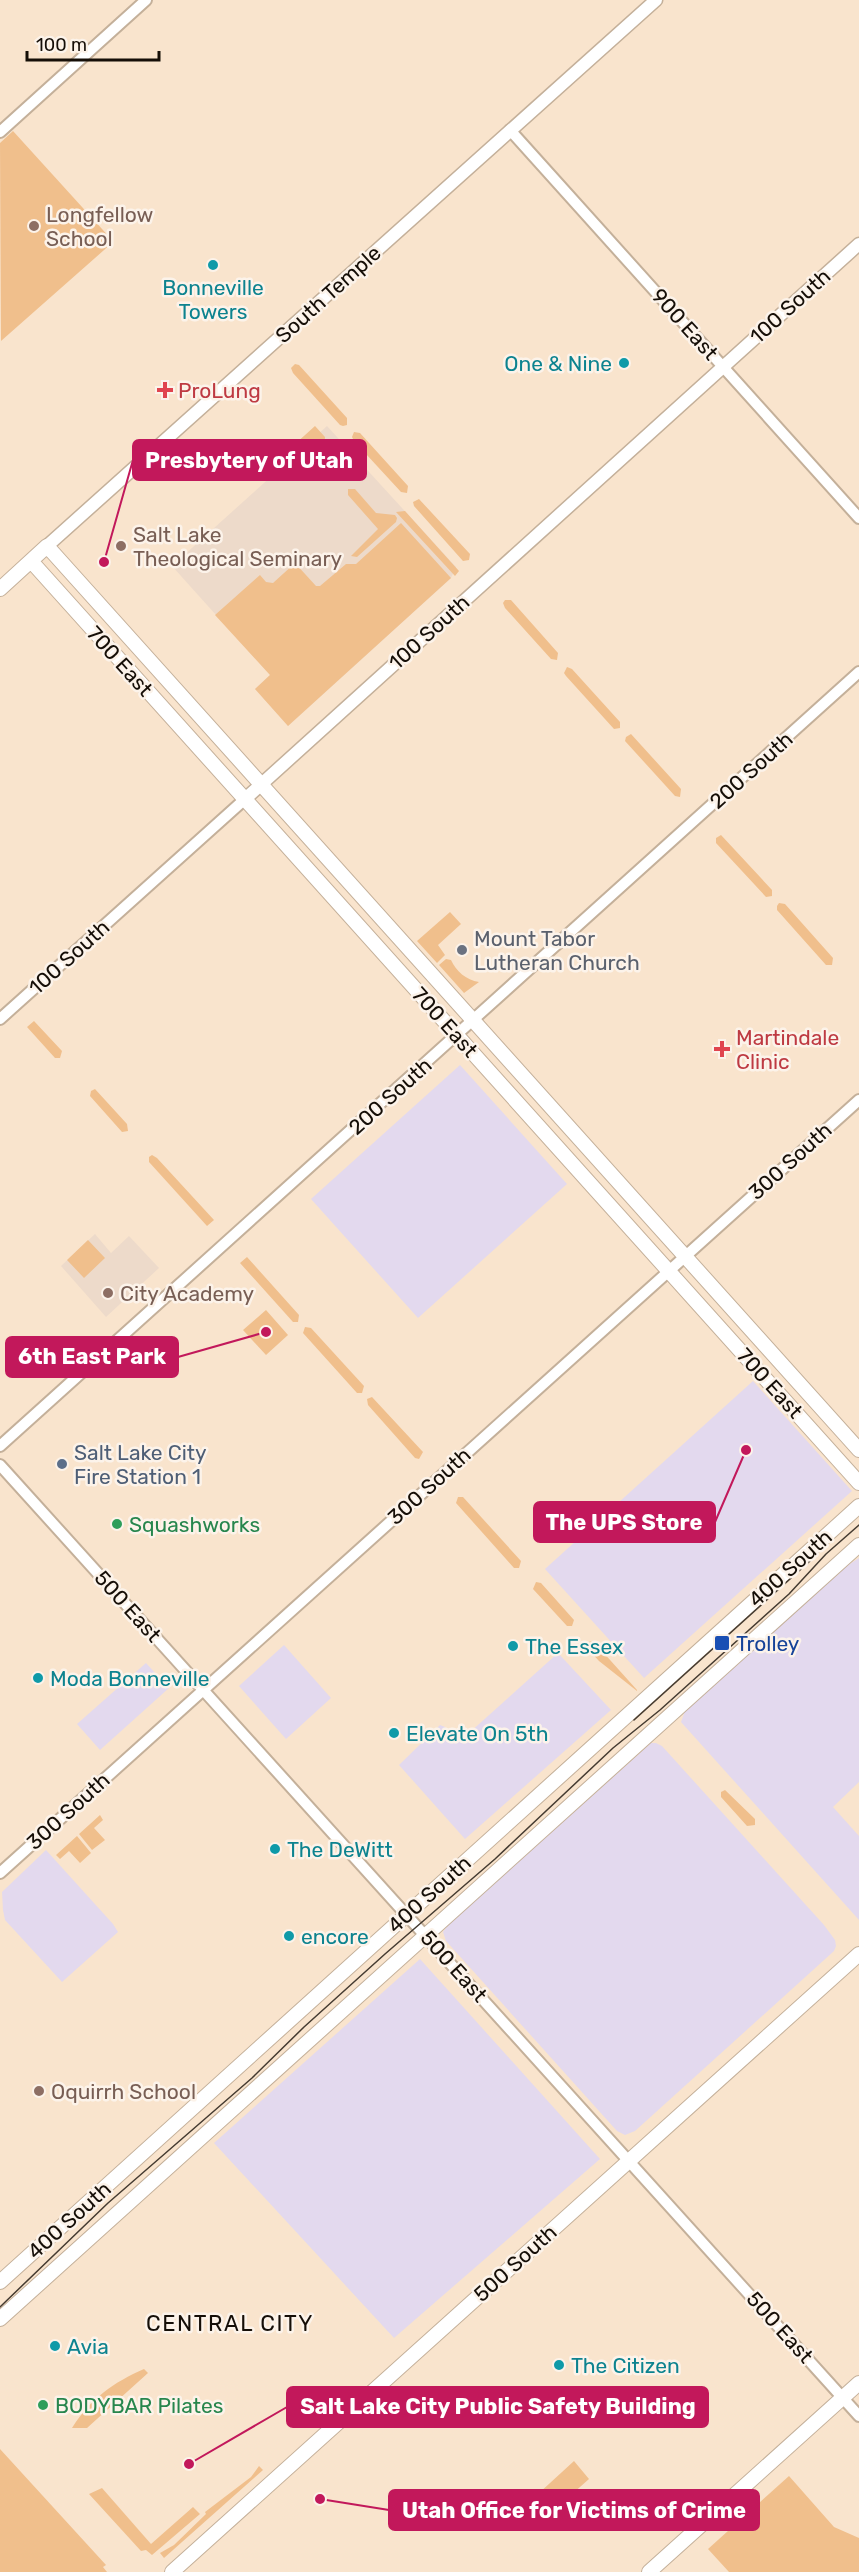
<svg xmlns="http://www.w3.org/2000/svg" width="859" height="2572" viewBox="0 0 859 2572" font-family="Rubik,sans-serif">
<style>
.commercial{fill:#e3d9ee}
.education{fill:#eddaca}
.green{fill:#f0bf8c}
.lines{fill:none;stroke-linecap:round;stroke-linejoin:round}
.tertiary-casing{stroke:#c4b09a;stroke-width:14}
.secondary-casing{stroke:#c4b09a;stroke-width:15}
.primary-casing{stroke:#c4b09a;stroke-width:16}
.tertiary{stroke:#fff;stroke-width:10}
.secondary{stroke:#fff;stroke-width:12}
.primary{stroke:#fff;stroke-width:14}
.tram{stroke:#453b31;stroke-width:1.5}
.education-dot{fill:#8d6e63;stroke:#fcf3ea;stroke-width:2}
.culture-dot{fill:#0f9aa8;stroke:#fcf3ea;stroke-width:2}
.health-dot{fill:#e0444e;stroke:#fcf3ea;stroke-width:2}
.worship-dot{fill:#6b7280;stroke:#fcf3ea;stroke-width:2}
.service-dot{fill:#5c6f8a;stroke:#fcf3ea;stroke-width:2}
.leisure-dot{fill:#2e9e5b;stroke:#fcf3ea;stroke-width:2}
.transit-dot{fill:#1a4fb4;stroke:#fcf3ea;stroke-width:2}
.labels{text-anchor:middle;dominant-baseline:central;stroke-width:5;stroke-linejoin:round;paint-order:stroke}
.education-label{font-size:21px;fill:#785e54;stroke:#fcf3ea;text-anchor:start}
.culture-label{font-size:21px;fill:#0d838f;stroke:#fcf3ea;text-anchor:start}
.street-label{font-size:21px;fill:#150e07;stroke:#fcf3ea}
.health-label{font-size:21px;fill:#be3a42;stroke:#fcf3ea;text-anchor:start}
.worship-label{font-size:21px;fill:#5b616d;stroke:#fcf3ea;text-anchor:start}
.service-label{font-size:21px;fill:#4e5e75;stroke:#fcf3ea;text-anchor:start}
.leisure-label{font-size:21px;fill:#27864d;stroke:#fcf3ea;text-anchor:start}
.transit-label{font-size:21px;fill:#164399;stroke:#fcf3ea;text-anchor:start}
.neighbourhood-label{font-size:22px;letter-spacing:1.5px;fill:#150e07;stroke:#fcf3ea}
.leader{fill:none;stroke:#c2185b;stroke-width:2}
.callout-dot{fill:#c2185b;stroke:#fcf3ea;stroke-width:2}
.callout{fill:#c2185b;stroke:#c2185b;stroke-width:2}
.callout-label{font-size:22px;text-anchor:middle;font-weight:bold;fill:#fff}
</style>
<rect width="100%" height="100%" fill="#f9e4cd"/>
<!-- commercial -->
<path class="commercial" d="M 460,1065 L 567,1184 L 418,1318 L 311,1199 Z
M 753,1381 L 852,1491 L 644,1678 L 545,1569 Z
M 859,1558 L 859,1782 L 833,1807 L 859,1836 L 859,1920 L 681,1722 L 685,1711 L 836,1573 Z
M 284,1645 L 331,1698 L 286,1739 L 239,1686 Z
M 558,1653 L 611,1710 L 465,1839 L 399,1765 L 440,1725 L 445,1727 L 459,1742 Z
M 146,1663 L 169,1688 L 100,1750 L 77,1724 Z
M 651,1743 L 656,1743 L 662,1746 L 824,1925 L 835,1940 L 836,1946 L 834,1951 L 635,2131 L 625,2135 L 617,2131 L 446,1941 L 443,1932 L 448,1925 Z
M 46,1850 L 113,1924 L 118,1932 L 62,1982 L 5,1920 L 3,1910 L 2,1892 Z
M 420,1959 L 600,2159 L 394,2338 L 214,2143 Z"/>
<!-- education -->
<path class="education" d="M 327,426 L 456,567 L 451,578 L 288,726 L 255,689 L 270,675 L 172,566 Z
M 95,1234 L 111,1253 L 129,1236 L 159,1268 L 106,1317 L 61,1266 Z"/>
<!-- green -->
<path class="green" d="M 13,131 L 112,240 L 112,243 L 1,341 L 0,143 Z
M 295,364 L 299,365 L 347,418 L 347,425 L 343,426 L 340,425 L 293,373 L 291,368 Z
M 315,426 L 325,437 L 324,456 L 336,470 L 332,470 L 327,464 L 323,465 L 312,449 L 304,456 L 294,445 Z
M 354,432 L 360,433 L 408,486 L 407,493 L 401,492 L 354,441 L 352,437 Z
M 355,489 L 376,513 L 395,515 L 397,518 L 396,522 L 357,557 L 351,556 L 378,529 L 348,495 L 348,489 Z
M 419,499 L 470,554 L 469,560 L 463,561 L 414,506 L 413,502 Z
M 405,511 L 459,571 L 455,576 L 396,512 Z
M 401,523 L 451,578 L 288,726 L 255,689 L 270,675 L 215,615 L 260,575 L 266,582 L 273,583 L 295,563 L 316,586 L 320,586 L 346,564 L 356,564 Z
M 505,600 L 511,600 L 558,653 L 557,660 L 551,659 L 505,608 L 503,603 Z
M 567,667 L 572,669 L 620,722 L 620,728 L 614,729 L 566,676 L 564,673 Z
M 631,734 L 681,789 L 680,797 L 675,796 L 625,741 L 626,737 Z
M 721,835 L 772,890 L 772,896 L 766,897 L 716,843 L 716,838 Z
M 779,903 L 785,904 L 833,958 L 832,965 L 826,965 L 777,910 L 777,906 Z
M 450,912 L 461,924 L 438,945 L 445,955 L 437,963 L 417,941 Z
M 446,959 L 451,960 C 456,971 466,980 479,982 L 464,993 L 439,965 Z
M 34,1021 L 62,1051 L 60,1058 L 55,1058 L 27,1027 Z
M 95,1089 L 127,1124 L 128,1131 L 122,1132 L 90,1096 L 91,1091 Z
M 152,1155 L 157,1158 L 214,1220 L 207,1226 L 149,1162 L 149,1157 Z
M 88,1240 L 105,1258 L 84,1278 L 67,1260 Z
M 247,1257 L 299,1315 L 298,1322 L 293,1322 L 240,1263 Z
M 266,1310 L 288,1335 L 266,1355 L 243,1330 Z
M 305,1327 L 311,1328 L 364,1386 L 362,1393 L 357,1393 L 303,1333 Z
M 372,1397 L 423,1452 L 419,1459 L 415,1458 L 368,1405 L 367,1399 Z
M 458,1497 L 463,1497 L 521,1561 L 519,1568 L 514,1568 L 456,1503 Z
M 536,1582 L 541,1583 L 574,1620 L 572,1626 L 567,1626 L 533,1589 Z
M 593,1641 L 637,1690 L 637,1691 L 599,1661 L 587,1648 L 588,1642 Z
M 725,1790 L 755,1819 L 755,1825 L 747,1826 L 721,1797 L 721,1792 Z
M 100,1815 L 103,1820 L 94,1828 L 105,1840 L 92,1850 L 79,1834 Z
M 77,1836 L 91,1853 L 80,1863 L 69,1851 L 60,1859 L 56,1855 Z
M 144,2369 L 148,2373 L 87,2428 L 72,2428 C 90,2399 114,2382 144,2369 Z
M 0,2449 L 106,2565 L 103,2567 L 107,2572 L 0,2572 Z
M 574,2461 L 589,2479 L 553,2511 L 538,2494 Z
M 259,2466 L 263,2470 L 164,2558 L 160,2553 L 174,2545 L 206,2514 L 205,2512 L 251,2477 Z
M 789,2476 L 834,2527 L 859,2538 L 859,2572 L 729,2572 L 708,2549 Z
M 102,2488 L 151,2544 L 193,2507 L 200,2514 L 152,2555 L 146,2550 L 141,2551 L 89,2494 Z"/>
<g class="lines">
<!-- tertiary casing -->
<g class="tertiary-casing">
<path id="tertiary" d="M 510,130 L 859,518
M 0,132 L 146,0
M 0,1019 L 245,799
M 0,1446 L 859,672
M 0,1465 L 859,2416
M 0,1873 L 859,1100"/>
</g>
<!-- secondary casing -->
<g class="secondary-casing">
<path id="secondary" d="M 47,546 L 656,0
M 245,799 L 859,244"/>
</g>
<!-- primary casing -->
<g class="primary-casing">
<path id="primary" d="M 31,561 L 859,1483
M 0,589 L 47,546 L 859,1450
M 0,2282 L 859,1506
M 0,2319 L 859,1545
M 172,2572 L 859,1954
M 649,2572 L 859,2383"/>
</g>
<!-- tertiary -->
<use href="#tertiary" class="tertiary"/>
<!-- secondary -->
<use href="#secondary" class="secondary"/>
<!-- primary -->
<use href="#primary" class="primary"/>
<!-- tram -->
<path class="tram" d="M 634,1720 L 810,1561
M 0,2307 L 108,2203 L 252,2078 L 304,2027 L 385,1954 L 495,1859 L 613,1748 L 660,1710 L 789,1594 L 826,1554 L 859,1525"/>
</g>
<!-- markers -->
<g class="education-dot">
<circle cx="34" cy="226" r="6"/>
<circle cx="121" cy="546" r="6"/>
<circle cx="108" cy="1293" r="6"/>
<circle cx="39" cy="2091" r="6"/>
</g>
<g class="culture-dot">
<circle cx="213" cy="265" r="6"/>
<circle cx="624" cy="363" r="6"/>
<circle cx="513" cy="1646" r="6"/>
<circle cx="38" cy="1678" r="6"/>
<circle cx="394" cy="1733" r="6"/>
<circle cx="275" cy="1849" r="6"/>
<circle cx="289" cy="1936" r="6"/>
<circle cx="55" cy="2346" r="6"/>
<circle cx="559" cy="2365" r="6"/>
</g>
<g class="health-dot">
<path d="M162 381h6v6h6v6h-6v6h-6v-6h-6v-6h6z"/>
<path d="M719 1040h6v6h6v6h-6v6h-6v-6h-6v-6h6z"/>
</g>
<circle class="worship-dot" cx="462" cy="950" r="6"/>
<circle class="service-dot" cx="62" cy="1464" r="6"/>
<g class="leisure-dot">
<circle cx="117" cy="1524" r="6"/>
<circle cx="43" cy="2405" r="6"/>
</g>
<rect class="transit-dot" x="714" y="1635" width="16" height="16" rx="3"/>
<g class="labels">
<!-- education labels -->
<g class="education-label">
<text x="46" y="214">Longfellow<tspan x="46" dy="24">School</tspan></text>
<text x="133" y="534">Salt Lake<tspan x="133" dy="24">Theological Seminary</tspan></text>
<text x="120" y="1293">City Academy</text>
<text x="51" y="2091">Oquirrh School</text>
</g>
<!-- culture labels -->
<g class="culture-label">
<text x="213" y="287" text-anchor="middle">Bonneville<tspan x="213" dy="24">Towers</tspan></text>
<text x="612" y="363" text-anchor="end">One &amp; Nine</text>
<text x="525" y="1646">The Essex</text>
<text x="50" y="1678">Moda Bonneville</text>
<text x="406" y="1733">Elevate On 5th</text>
<text x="287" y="1849">The DeWitt</text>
<text x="301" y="1936">encore</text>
<text x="67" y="2346">Avia</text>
<text x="571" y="2365">The Citizen</text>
</g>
<!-- street labels -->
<g class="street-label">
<text transform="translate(328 294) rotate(-42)">South Temple</text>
<text transform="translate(790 306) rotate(-42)">100 South</text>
<text transform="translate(685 324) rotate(48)">900 East</text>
<text transform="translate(429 632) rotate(-42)">100 South</text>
<text transform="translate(120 661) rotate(48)">700 East</text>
<text transform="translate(751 770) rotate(-42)">200 South</text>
<text transform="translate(69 957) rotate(-42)">100 South</text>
<text transform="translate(445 1022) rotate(48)">700 East</text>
<text transform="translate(390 1096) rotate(-42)">200 South</text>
<text transform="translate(790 1161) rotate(-42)">300 South</text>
<text transform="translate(770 1383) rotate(48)">700 East</text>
<text transform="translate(429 1486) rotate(-42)">300 South</text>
<text transform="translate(790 1568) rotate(-42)">400 South</text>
<text transform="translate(128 1606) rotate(48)">500 East</text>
<text transform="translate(68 1811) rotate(-42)">300 South</text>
<text transform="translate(429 1894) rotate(-42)">400 South</text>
<text transform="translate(454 1966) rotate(48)">500 East</text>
<text transform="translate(69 2220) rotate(-42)">400 South</text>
<text transform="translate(515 2263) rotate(-42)">500 South</text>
<text transform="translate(780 2327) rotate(48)">500 East</text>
</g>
<!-- health labels -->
<g class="health-label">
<text x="178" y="390">ProLung</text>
<text x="736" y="1037">Martindale<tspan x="736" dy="24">Clinic</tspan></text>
</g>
<!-- worship labels -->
<g class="worship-label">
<text x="474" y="938">Mount Tabor<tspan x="474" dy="24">Lutheran Church</tspan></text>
</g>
<!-- service labels -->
<g class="service-label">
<text x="74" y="1452">Salt Lake City<tspan x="74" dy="24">Fire Station 1</tspan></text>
</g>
<!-- leisure labels -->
<g class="leisure-label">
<text x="129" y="1524">Squashworks</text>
<text x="55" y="2405">BODYBAR Pilates</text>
</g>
<!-- transit labels -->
<g class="transit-label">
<text x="736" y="1643">Trolley</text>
</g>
<!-- neighbourhood labels -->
<g class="neighbourhood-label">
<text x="230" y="2323">CENTRAL CITY</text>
</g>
</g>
<!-- callouts -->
<path class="leader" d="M104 562L133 460M266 1332L178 1357M746 1450L715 1522M189 2464L287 2407M320 2499L389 2510"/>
<g class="callout-dot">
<circle cx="104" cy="562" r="6"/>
<circle cx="266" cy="1332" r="6"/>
<circle cx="746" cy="1450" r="6"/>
<circle cx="189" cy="2464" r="6"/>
<circle cx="320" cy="2499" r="6"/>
</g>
<g class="callout">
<rect x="133" y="440" width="233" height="40" rx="6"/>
<rect x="6" y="1337" width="172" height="40" rx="6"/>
<rect x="534" y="1502" width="181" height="40" rx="6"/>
<rect x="287" y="2387" width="421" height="40" rx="6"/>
<rect x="389" y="2490" width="370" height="40" rx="6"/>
</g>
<g class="callout-label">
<text x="249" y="468">Presbytery of Utah</text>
<text x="92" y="1364">6th East Park</text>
<text x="624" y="1530">The UPS Store</text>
<text x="498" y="2414">Salt Lake City Public Safety Building</text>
<text x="574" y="2518">Utah Office for Victims of Crime</text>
</g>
<!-- scale -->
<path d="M27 51v9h132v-9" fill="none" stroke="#150e07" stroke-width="3"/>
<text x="36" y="51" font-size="18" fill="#150e07" stroke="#fcf3ea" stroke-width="4.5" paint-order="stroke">100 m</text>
</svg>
